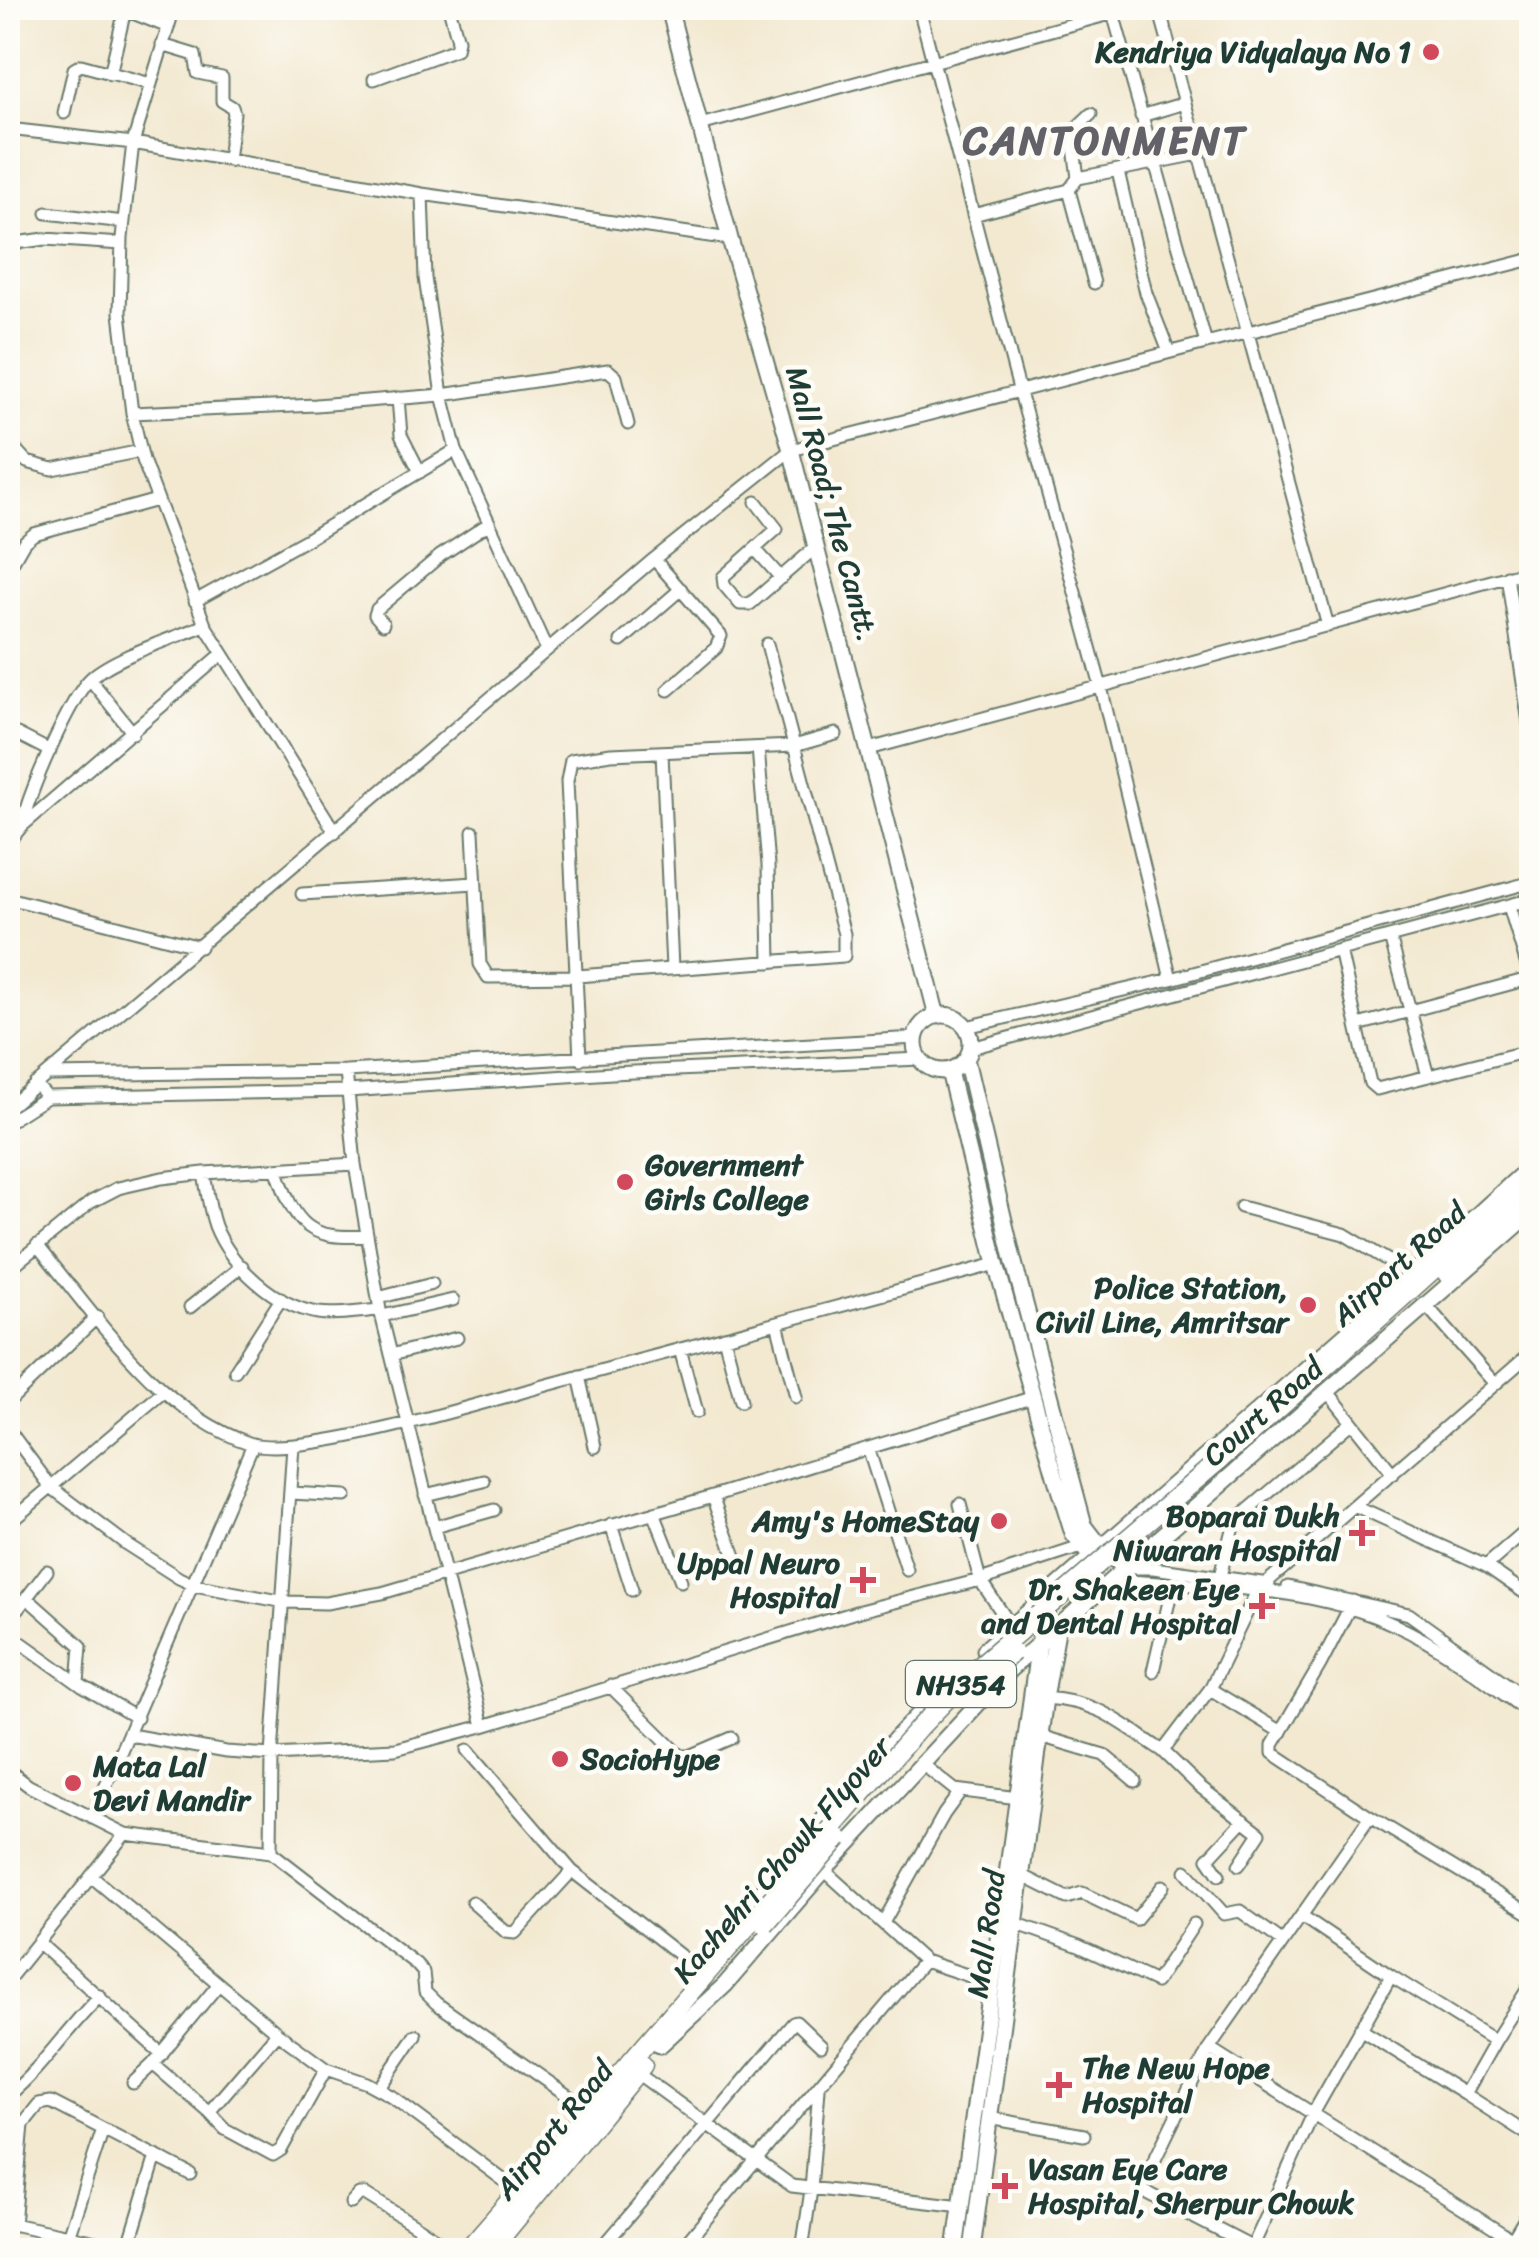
<svg xmlns="http://www.w3.org/2000/svg" width="1539" height="2258" viewBox="0 0 1539 2258" font-family="Sriracha,sans-serif">
<style>
.lines{fill:none;stroke-linecap:round;stroke-linejoin:round}
.minor-casing{stroke:#69796b;stroke-width:15}
.major-casing{stroke:#69796b;stroke-width:19}
.highway-casing{stroke:#69796b;stroke-width:21}
.minor{stroke:#fff;stroke-width:11}
.major{stroke:#fff;stroke-width:15}
.highway{stroke:#fff;stroke-width:18}
.highway-bridge-casing{stroke:#69796b;stroke-width:21;stroke-linecap:butt}
.highway-bridge{stroke:#fff;stroke-width:18}
.poi-dot{fill:#d1495b;stroke:#fdfcf7;stroke-width:4}
.labels{text-anchor:middle;dominant-baseline:central;stroke-width:9;stroke-linejoin:round;paint-order:stroke}
.shield{fill:#fdfcf7;stroke:#62766e;stroke-width:2.5}
.shield-label{font-size:28px;font-weight:bold;fill:#1f3d34}
.poi-label{font-size:30px;font-weight:bold;fill:#1f3d34;stroke:#fdfcf7;text-anchor:end}
.street-label{font-size:30px;fill:#1f3d34;stroke:#fdfcf7}
.district-label{font-size:40px;font-weight:bold;letter-spacing:2.5px;fill:#626268;stroke:#fdfcf7}
</style>
<rect width="100%" height="100%" fill="#fdfcf7"/>
<filter id="ink" filterUnits="userSpaceOnUse"><feTurbulence type="fractalNoise" baseFrequency=".01" numOctaves="2"/><feDisplacementMap in="SourceGraphic" scale="20" xChannelSelector="R" yChannelSelector="G"/><feConvolveMatrix kernelMatrix="1 2 1 2 8 2 1 2 1" color-interpolation-filters="sRGB"/></filter>
<filter id="wash" filterUnits="userSpaceOnUse"><feTurbulence type="fractalNoise" baseFrequency=".0048" numOctaves="4" result="noise"/><feDisplacementMap in="SourceGraphic" scale="40" xChannelSelector="R" yChannelSelector="G"/><feGaussianBlur stdDeviation="2.25" result="paint"/><feColorMatrix in="noise" values="0 0 0 0 0 0 0 0 0 0 0 0 0 0 0 0 0 1.4 0 .05"/><feComposite in="paint" operator="in"/></filter>
<g filter="url(#wash)">
<rect width="100%" height="100%" fill="#f3e9d1"/>
</g>
<g filter="url(#ink)">
<g class="lines">
<!-- minor casing -->
<g class="minor-casing">
<path id="minor" d="M 120,8 L 168,27
M 174,8 L 133,143 L 122,238 L 120,313 L 132,413 L 143,460 L 205,625 L 335,832
M 919,8 L 1019,389 L 1101,687 L 1171,979
M 1159,8 L 1328,626
M 1113,13 L 1206,343
M 162,45 L 195,55 L 198,73 L 222,78 L 222,101 L 232,107 L 234,113 L 228,160
M 110,74 L 125,10
M 374,79 L 456,49 L 458,40 L 449,8
M 64,113 L 74,69 L 81,65 L 151,84
M 1141,116 L 1185,103
M 700,125 L 1132,8
M 8,129 L 133,143 L 422,194 L 730,239
M 1118,171 L 1146,293 L 1169,352
M 1078,178 L 1199,154
M 1069,190 L 1094,283
M 422,194 L 425,278 L 442,395 L 456,450 L 547,650
M 47,213 L 124,222
M 973,215 L 1069,190 L 1078,178 L 1072,132 L 1091,114
M 8,244 L 45,239 L 122,244
M 398,398 L 401,435 L 420,472
M 132,413 L 316,405 L 442,395 L 608,370 L 616,377 L 628,424
M 8,441 L 27,462 L 52,469 L 141,451
M 756,502 L 777,529 L 723,577 L 724,585 L 740,604 L 750,604 L 816,547
M 755,549 L 781,578
M 654,559 L 721,636 L 716,648 L 668,690
M 8,570 L 24,542 L 34,534 L 157,500
M 1507,576 L 1532,743
M 195,601 L 309,538 L 456,450
M 383,624 L 375,615 L 377,609 L 440,556 L 488,524
M 621,641 L 681,589
M 90,679 L 133,733
M 8,738 L 17,734 L 50,751
M 758,748 L 768,865 L 770,962
M 869,749 L 1532,570
M 662,753 L 672,968
M 22,826 C 26,798 71,696 91,678 C 114,657 174,638 205,625
M 473,832 L 480,964 L 488,977 L 577,976 L 844,956 L 844,934 L 767,644
M 8,843 L 22,826 L 221,655
M 302,894 L 475,883
M 8,898 L 200,947
M 1509,906 L 1532,982
M 1390,937 L 1428,1076
M 1340,950 L 1370,1083 L 1377,1089 L 1532,1050
M 1358,1025 L 1532,978
M 966,1027 L 1171,979 L 1532,882
M 971,1048 L 1532,899
M 580,1059 L 567,781 L 571,760 L 611,754 L 794,746 L 836,734
M 346,1071 L 355,1164 L 380,1310 L 483,1726
M 48,1075 L 346,1071 L 916,1038
M 35,1084 L 47,1097 L 348,1091 L 612,1073 L 920,1059
M 8,1108 L 654,559 L 791,450 L 1532,259
M 8,1122 L 47,1097
M 277,1171 C 296,1226 308,1240 367,1236
M 204,1173 C 207,1191 209,1209 215,1226 C 231,1266 275,1306 318,1313 C 338,1316 360,1311 380,1310
M 1241,1207 L 1344,1234 L 1412,1275
M 37,1245 C 95,1315 159,1413 249,1443 C 301,1460 490,1400 551,1384 C 699,1344 847,1304 996,1264
M 8,1270 L 91,1202 L 118,1188 L 162,1178 L 204,1173 L 355,1164
M 378,1298 L 432,1284
M 1426,1305 L 1495,1384
M 190,1307 L 242,1266
M 382,1316 L 453,1300
M 777,1323 L 796,1397
M 724,1337 L 741,1401
M 680,1349 L 697,1412
M 391,1355 L 457,1338
M 235,1371 L 281,1299
M 579,1376 L 595,1447
M 1328,1392 L 1393,1474
M 8,1402 L 97,1317
M 8,1429 L 51,1487 L 126,1544 L 179,1578 L 194,1585 L 285,1602 L 326,1603 L 382,1593 L 713,1496 L 1034,1397
M 868,1448 L 907,1570
M 291,1493 L 345,1496
M 425,1495 L 484,1481
M 713,1496 L 736,1559
M 960,1504 L 980,1580 L 1011,1626
M 1356,1507 L 1486,1566 L 1532,1598
M 654,1513 L 681,1581
M 8,1523 L 163,1392
M 611,1525 L 632,1590
M 434,1527 L 494,1510
M 1486,1566 L 1532,1526
M 1125,1568 L 1153,1568 L 1269,1584
M 1220,1576 L 1234,1522 L 1352,1422
M 1111,1580 C 1206,1587 1308,1584 1397,1626 C 1445,1648 1489,1684 1532,1715
M 1266,1583 L 1532,1352
M 1288,1587 L 1409,1614 L 1532,1702
M 28,1599 L 81,1646 L 78,1683
M 1353,1601 L 1320,1665 L 1273,1745 L 1273,1753 L 1370,1817 L 1532,1915
M 8,1622 L 47,1571
M 8,1633 L 82,1686 L 137,1718
M 1153,1671 L 1173,1584
M 610,1686 L 681,1756 L 690,1756 L 732,1738
M 1210,1689 L 1281,1732
M 1045,1698 C 1100,1702 1119,1722 1163,1751 L 1210,1689 L 1258,1589
M 130,1735 L 226,1752 L 272,1755 L 395,1749 L 483,1726 L 856,1612 L 980,1580 L 1081,1547
M 1040,1736 L 1104,1755 L 1135,1781
M 468,1750 L 572,1871 L 700,1971
M 1163,1751 L 1199,1786 L 1260,1833 L 1239,1865
M 921,1763 L 955,1790 L 1018,1798
M 8,1770 L 29,1786 L 125,1834 L 271,1852 L 272,1755 L 293,1446
M 1370,1817 L 1209,2048 L 1511,2239
M 92,1818 L 253,1444
M 271,1852 L 416,1964 L 423,1972 L 425,1992 L 436,2003 L 587,2109
M 824,1870 L 924,1961
M 1186,1871 L 1224,1914 L 1240,1911 L 1282,1941
M 1021,1875 L 1067,1898 L 1082,1893 L 1136,1919 L 1163,1886
M 1219,1875 L 1208,1859 L 1244,1820
M 91,1876 L 277,2033 L 326,2069 L 367,2083 L 391,2096 L 518,2191
M 472,1902 L 506,1932 L 515,1933 L 572,1871
M 1302,1916 L 1391,1976 L 1495,2041 L 1465,2094 L 1532,2137
M 883,1923 L 944,1814 L 960,1792
M 1015,1923 L 1079,1946 L 1156,1982 L 1194,1924
M 39,1943 L 162,2054
M 8,1980 L 125,1834
M 1360,2029 L 1465,2094
M 1495,2041 L 1532,1982
M 1209,2048 L 1143,2184 L 1143,2191 L 1257,2250
M 153,2064 L 209,2112 L 277,2033
M 637,2073 L 792,2186 L 962,2206
M 133,2083 L 153,2064 L 218,1985
M 379,2088 L 415,2035
M 8,2096 C 43,2067 67,2028 100,1996
M 209,2112 L 225,2129 L 273,2155 L 281,2150 L 326,2069
M 989,2118 L 1084,2135
M 351,2203 L 359,2194 L 365,2194 L 454,2250
M 8,2223 L 128,2249 L 156,2156
M 14,2225 L 23,2124 L 39,2104 L 51,2102 L 103,2129
M 68,2237 L 103,2129 L 190,2174
M 1252,2248 L 1314,2112 L 1391,1976
M 600,2250 L 793,2023 L 796,2022 L 821,2046
M 680,2250 L 924,1961 L 991,1983
M 802,2250 L 811,2190 L 819,2089
M 1506,2250 L 1532,2207"/>
</g>
<!-- major casing -->
<g class="major-casing">
<path id="major" d="M 669,8 L 730,239 L 791,450 L 937,1016
M915 1043a28 28 0 1 1 56 0a28 28 0 1 1-56 0Z
M 966,1059 L 1013,1259 L 1084,1525 L 1101,1547 L 1125,1568
M 949,1071 L 996,1264 L 1055,1476 L 1073,1534 L 1095,1562
M 985,1650 L 1371,1312 L 1532,1165
M 698,1975 L 710,1955 C 791,1858 872,1757 965,1669
M 660,2045 L 725,1985 L 824,1870 L 1009,1670 L 1532,1212
M 955,2250 L 1039,1643 L 1049,1603
M 972,2250 L 1045,1698 L 1058,1625"/>
</g>
<!-- highway casing -->
<g class="highway-casing">
<path id="highway" d="M 1447,1274 L 1516,1211
M 1258,1427 L 1532,1181
M 467,2250 L 701,1980
M 491,2250 L 643,2065"/>
</g>
<!-- minor -->
<use href="#minor" class="minor"/>
<!-- major -->
<use href="#major" class="major"/>
<!-- highway -->
<use href="#highway" class="highway"/>
<!-- highway-bridge casing -->
<g class="highway-bridge-casing">
<path id="highway-bridge" d="M 970,1692 L 1013,1652
M 765,1924 L 839,1838
M 701,1980 L 919,1728 L 980,1665 L 1258,1427"/>
</g>
<!-- highway-bridge -->
<use href="#highway-bridge" class="highway-bridge"/>
</g>
</g>
<!-- markers -->
<g class="poi-dot">
<circle cx="1431" cy="52" r="10"/>
<circle cx="625" cy="1182" r="10"/>
<circle cx="1308" cy="1305" r="10"/>
<circle cx="999" cy="1521" r="10"/>
<path d="M1357 1518h10v10h10v10h-10v10h-10v-10h-10v-10h10z"/>
<path d="M858 1565h10v10h10v10h-10v10h-10v-10h-10v-10h10z"/>
<path d="M1257 1591h10v10h10v10h-10v10h-10v-10h-10v-10h10z"/>
<circle cx="560" cy="1759" r="10"/>
<circle cx="73" cy="1783" r="10"/>
<path d="M1054 2070h10v10h10v10h-10v10h-10v-10h-10v-10h10z"/>
<path d="M1000 2171h10v10h10v10h-10v10h-10v-10h-10v-10h10z"/>
</g>
<g class="labels">
<!-- shield labels -->
<rect class="shield" x="906" y="1661" width="110" height="46" rx="8"/>
<g class="shield-label">
<text x="961" y="1684">NH354</text>
</g>
<!-- poi labels -->
<g class="poi-label">
<text x="1411" y="52">Kendriya Vidyalaya No 1</text>
<text x="645" y="1165" text-anchor="start">Government<tspan x="645" dy="34">Girls College</tspan></text>
<text x="1288" y="1288">Police Station,<tspan x="1288" dy="34">Civil Line, Amritsar</tspan></text>
<text x="1340" y="1516">Boparai Dukh<tspan x="1340" dy="34">Niwaran Hospital</tspan></text>
<text x="979" y="1521">Amy's HomeStay</text>
<text x="840" y="1563">Uppal Neuro<tspan x="840" dy="34">Hospital</tspan></text>
<text x="1240" y="1589">Dr. Shakeen Eye<tspan x="1240" dy="34">and Dental Hospital</tspan></text>
<text x="580" y="1759" text-anchor="start">SocioHype</text>
<text x="93" y="1766" text-anchor="start">Mata Lal<tspan x="93" dy="34">Devi Mandir</tspan></text>
<text x="1082" y="2068" text-anchor="start">The New Hope<tspan x="1082" dy="34">Hospital</tspan></text>
<text x="1028" y="2169" text-anchor="start">Vasan Eye Care<tspan x="1028" dy="34">Hospital, Sherpur Chowk</tspan></text>
</g>
<!-- street labels -->
<g class="street-label">
<text transform="translate(832 504) rotate(75)">Mall Road; The Cantt.</text>
<text transform="translate(1399 1264) rotate(-42)">Airport Road</text>
<text transform="translate(1263 1412) rotate(-41)">Court Road</text>
<text transform="translate(782 1860) rotate(-49)">Kachehri Chowk Flyover</text>
<text transform="translate(986 1934) rotate(-82)">Mall Road</text>
<text transform="translate(554 2130) rotate(-51)">Airport Road</text>
</g>
<!-- district labels -->
<g class="district-label">
<text x="1105" y="140">CANTONMENT</text>
</g>
</g>
<!-- margin -->
<rect width="1539" height="2258" fill="none" stroke="#fdfcf7" stroke-width="40"/>
</svg>
